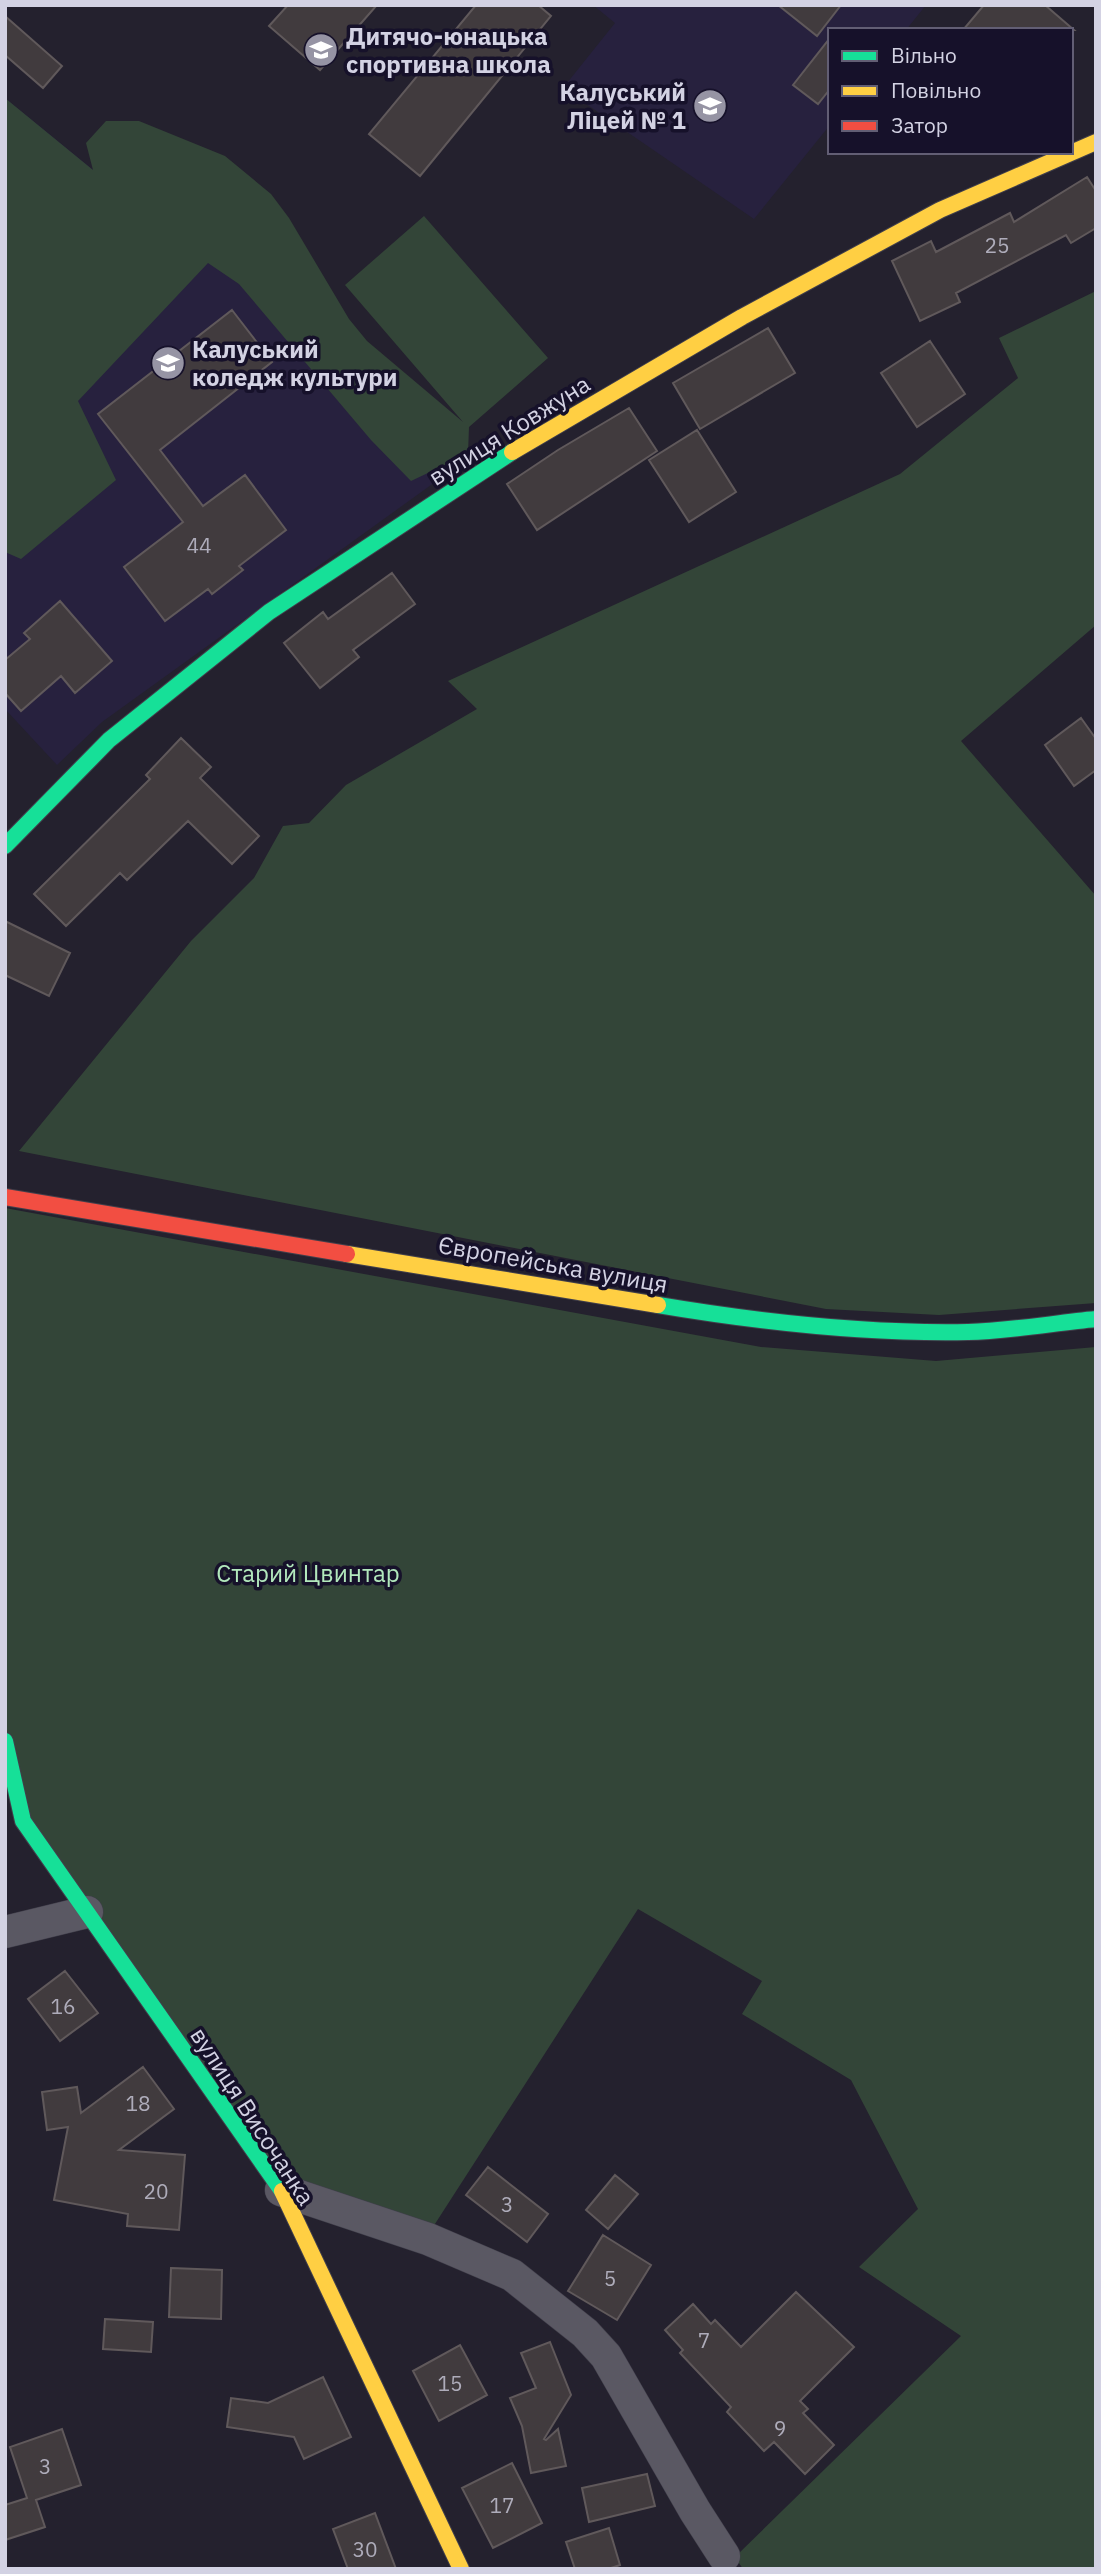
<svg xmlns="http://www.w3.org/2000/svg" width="1101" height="2574" viewBox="0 0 1101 2574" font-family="'IBM Plex Sans',sans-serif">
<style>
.built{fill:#27213e}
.green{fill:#334538}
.building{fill:#413b3e;stroke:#60595b;stroke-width:2}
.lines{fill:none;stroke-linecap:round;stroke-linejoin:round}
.street-casing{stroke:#413f4b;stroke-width:33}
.fast-casing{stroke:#413f4b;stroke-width:18}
.slow-casing{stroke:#413f4b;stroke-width:18}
.jam-casing{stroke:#413f4b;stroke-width:18}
.street{stroke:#5a5863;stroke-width:32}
.fast{stroke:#16e098;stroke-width:16}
.slow{stroke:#ffcf43;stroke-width:16}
.jam{stroke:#f24e42;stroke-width:16}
.labels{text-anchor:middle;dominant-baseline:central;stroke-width:7;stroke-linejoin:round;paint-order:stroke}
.number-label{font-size:21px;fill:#aeacba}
.poi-label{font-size:24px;font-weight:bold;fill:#d3d2e3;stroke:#16112a;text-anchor:start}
.street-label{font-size:24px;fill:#d3d2e3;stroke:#16112a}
.park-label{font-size:24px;fill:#b2e8bc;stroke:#16112a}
</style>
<rect width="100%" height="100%" fill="#24212e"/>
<!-- built -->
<path class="built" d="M 593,5 L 926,5 L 906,30 L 830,30 L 830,125 L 754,219 L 563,88 L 615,23 Z
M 5,98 L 157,222 L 223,247 L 438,480 L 102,722 L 57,765 L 5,709 Z"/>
<!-- green -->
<path class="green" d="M 5,98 L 93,170 L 86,143 L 106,121 L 139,121 L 225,156 L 271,194 L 289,218 L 349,319 L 367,341 L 463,422 L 345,285 L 424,216 L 548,358 L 469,427 L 468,454 L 411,481 L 371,440 L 239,284 L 208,263 L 78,401 L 116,480 L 21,559 L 5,552 Z
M 1096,291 L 1096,625 L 961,741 L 1096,896 L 1096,1303 L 939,1315 L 826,1309 L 19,1151 L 191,941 L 254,878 L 283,826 L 309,823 L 346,785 L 477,709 L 448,681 L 900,474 L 1018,378 L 999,338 Z
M 5,1208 L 761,1347 L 936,1361 L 1096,1347 L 1096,2569 L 743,2569 L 735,2557 L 961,2336 L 859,2267 L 918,2209 L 851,2080 L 742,2014 L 762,1981 L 638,1909 L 433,2227 L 281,2190 L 23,1821 L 5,1738 Z"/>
<!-- building -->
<path class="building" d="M 288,5 L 377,5 L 320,70 L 269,26 Z
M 476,5 L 538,5 L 551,16 L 420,176 L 369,134 Z
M 778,5 L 841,5 L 817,36 Z
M 984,5 L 1045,5 L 1074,30 L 963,30 Z
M 5,16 L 62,66 L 43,88 L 5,55 Z
M 830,38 L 830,89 L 818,104 L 793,85 Z
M 1087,177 L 1096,191 L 1096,228 L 1071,243 L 1066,235 L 956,293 L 960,302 L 920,321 L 892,261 L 931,241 L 936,252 L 1010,213 L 1014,222 Z
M 232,310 L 272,362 L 160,450 L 203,506 L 245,475 L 286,530 L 239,566 L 243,570 L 212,594 L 208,589 L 165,621 L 124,567 L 183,522 L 98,414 Z
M 768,328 L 795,373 L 700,429 L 673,383 Z
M 930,341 L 965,394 L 917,427 L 881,373 Z
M 629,408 L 657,451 L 537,530 L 507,484 L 558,450 Z
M 697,430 L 736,492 L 689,522 L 649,460 Z
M 392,573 L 415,604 L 353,650 L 359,657 L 320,688 L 284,643 L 323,612 L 328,619 Z
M 60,601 L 112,661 L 75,693 L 61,676 L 21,711 L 5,693 L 5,660 L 30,639 L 24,633 Z
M 1081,718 L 1096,739 L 1096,770 L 1074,786 L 1045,745 Z
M 181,738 L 211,767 L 200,778 L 259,836 L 232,864 L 188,821 L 127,880 L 120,873 L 66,926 L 34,894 L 150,779 L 146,775 Z
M 5,921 L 70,953 L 49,996 L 5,975 Z
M 65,1971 L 98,2013 L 60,2041 L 28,1999 Z
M 143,2067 L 174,2109 L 119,2150 L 185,2155 L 179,2230 L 127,2226 L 128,2214 L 54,2200 L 68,2127 L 47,2130 L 42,2092 L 77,2087 L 81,2113 Z
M 488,2167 L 548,2214 L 527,2242 L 466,2195 Z
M 615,2175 L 638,2194 L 608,2229 L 586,2210 Z
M 603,2235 L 651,2265 L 617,2320 L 568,2291 Z
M 171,2268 L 222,2270 L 221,2319 L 169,2317 Z
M 796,2292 L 854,2347 L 800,2401 L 808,2409 L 803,2413 L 834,2445 L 805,2474 L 774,2442 L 764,2451 L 727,2412 L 731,2407 L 680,2353 L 683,2350 L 665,2330 L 693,2304 L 711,2324 L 715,2320 L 741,2347 Z
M 105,2319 L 153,2322 L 151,2352 L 103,2349 Z
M 550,2342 L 571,2395 L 544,2439 L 546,2440 L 558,2429 L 566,2466 L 531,2473 L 522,2426 L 510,2398 L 536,2388 L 521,2353 Z
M 460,2345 L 487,2395 L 439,2421 L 413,2371 Z
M 323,2377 L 351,2437 L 304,2459 L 294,2437 L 227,2427 L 231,2398 L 268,2403 Z
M 62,2429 L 81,2485 L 36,2500 L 45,2527 L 5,2540 L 5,2505 L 27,2498 L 10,2447 Z
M 512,2463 L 542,2523 L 493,2548 L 462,2488 Z
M 647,2474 L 655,2506 L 589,2522 L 582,2488 Z
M 375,2513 L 396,2569 L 348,2569 L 333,2529 Z
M 609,2528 L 620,2565 L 608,2569 L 575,2569 L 566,2542 Z"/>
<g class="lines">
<!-- street casing -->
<g class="street-casing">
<path id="street" d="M 5,1932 L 87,1912
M 281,2190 L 428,2239 L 512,2275 L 585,2333 L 606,2356 L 695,2511 L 724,2556"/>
</g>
<!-- fast casing -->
<g class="fast-casing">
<path id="fast" d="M 5,846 L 109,740 L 269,612 L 512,452
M 658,1305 C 759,1322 865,1334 968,1332 C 1010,1331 1054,1323 1096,1319
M 5,1741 L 23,1821 L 282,2191"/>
</g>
<!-- slow casing -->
<g class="slow-casing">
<path id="slow" d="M 512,452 L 742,317 L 940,210 L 1096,142
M 347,1254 L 658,1305
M 282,2191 L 461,2569"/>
</g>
<!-- jam casing -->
<g class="jam-casing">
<path id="jam" d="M 5,1197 L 347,1254"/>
</g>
<!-- street -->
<use href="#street" class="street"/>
<!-- fast -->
<use href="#fast" class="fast"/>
<!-- slow -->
<use href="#slow" class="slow"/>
<!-- jam -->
<use href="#jam" class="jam"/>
</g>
<!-- icons -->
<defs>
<g id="school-disc" transform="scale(1.75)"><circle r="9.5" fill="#9694a4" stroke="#16112a"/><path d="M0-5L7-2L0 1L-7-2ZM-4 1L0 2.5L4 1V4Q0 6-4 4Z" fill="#fff"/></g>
<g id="university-disc" transform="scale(1.75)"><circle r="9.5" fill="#9694a4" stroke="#16112a"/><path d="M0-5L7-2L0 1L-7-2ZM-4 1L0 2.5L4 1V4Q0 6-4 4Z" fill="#fff"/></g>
</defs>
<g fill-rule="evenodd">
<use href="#school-disc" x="321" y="50"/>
<use href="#school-disc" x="710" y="106"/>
<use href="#university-disc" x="168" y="363"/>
</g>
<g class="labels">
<!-- number labels -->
<g class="number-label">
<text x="997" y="245">25</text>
<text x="199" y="545">44</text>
<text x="63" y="2006">16</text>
<text x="138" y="2103">18</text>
<text x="156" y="2191">20</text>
<text x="507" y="2204">3</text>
<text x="610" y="2278">5</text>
<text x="704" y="2340">7</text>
<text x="450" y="2383">15</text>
<text x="780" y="2428">9</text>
<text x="45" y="2466">3</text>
<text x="502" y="2505">17</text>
<text x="365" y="2549">30</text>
</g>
<!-- poi labels -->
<g class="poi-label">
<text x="346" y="36">Дитячо-юнацька<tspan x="346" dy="28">спортивна школа</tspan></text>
<text x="686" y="92" text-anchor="end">Калуський<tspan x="686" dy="28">Ліцей № 1</tspan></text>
<text x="192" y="349">Калуський<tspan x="192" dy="28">коледж культури</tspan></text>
</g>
<!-- street labels -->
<g class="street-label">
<text transform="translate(509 430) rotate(-32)">вулиця Ковжуна</text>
<text transform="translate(553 1264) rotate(10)">Європейська вулиця</text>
<text transform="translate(253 2116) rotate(57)">вулиця Височанка</text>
</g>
<!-- park labels -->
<g class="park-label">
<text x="308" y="1573">Старий Цвинтар</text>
</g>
</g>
<!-- border -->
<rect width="1101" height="2574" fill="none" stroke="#d3d2e3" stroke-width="14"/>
<!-- legend -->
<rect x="828" y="28" width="245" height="126" fill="#16112a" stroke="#625e74" stroke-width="2"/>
<rect x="842" y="51" width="35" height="10" fill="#16e098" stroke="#625e74" stroke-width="2"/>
<text x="891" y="63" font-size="21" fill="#d3d2e3">Вільно</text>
<rect x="842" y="86" width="35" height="10" fill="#ffcf43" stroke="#625e74" stroke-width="2"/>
<text x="891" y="98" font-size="21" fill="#d3d2e3">Повільно</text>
<rect x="842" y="121" width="35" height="10" fill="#f24e42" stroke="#625e74" stroke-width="2"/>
<text x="891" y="133" font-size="21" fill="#d3d2e3">Затор</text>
</svg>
